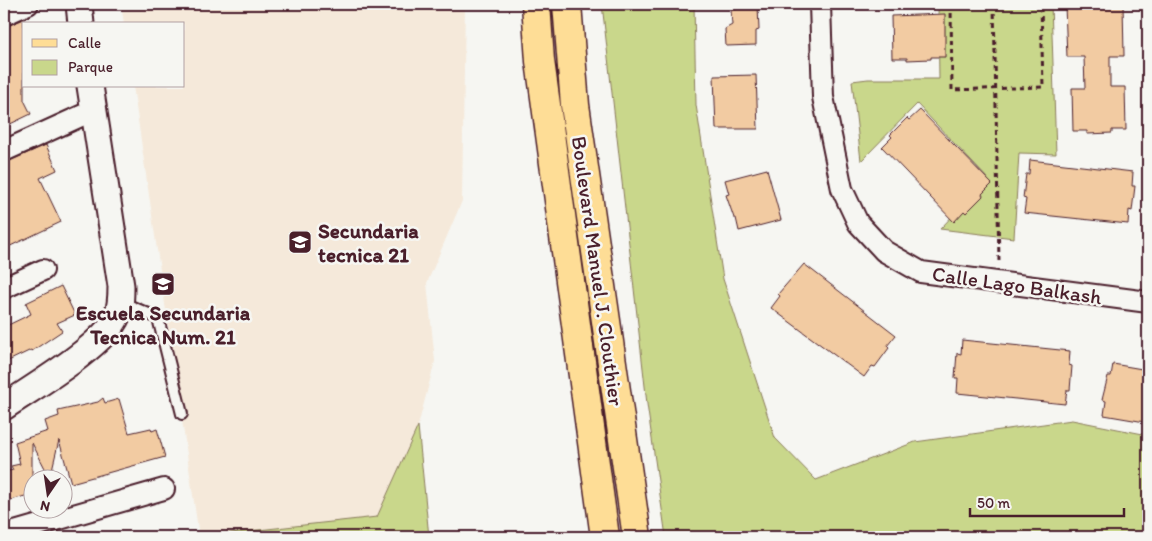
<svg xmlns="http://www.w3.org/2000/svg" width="1152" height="541" viewBox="0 0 1152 541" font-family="Itim,sans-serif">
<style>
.built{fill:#f5e9da}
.green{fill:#c9d78b;stroke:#8a7b5b}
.building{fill:#f2cba2;stroke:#4a1f2b}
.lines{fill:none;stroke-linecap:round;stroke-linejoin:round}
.service-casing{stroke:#4a1f2b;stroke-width:14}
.minor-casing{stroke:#4a1f2b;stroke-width:24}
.tertiary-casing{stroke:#4a1f2b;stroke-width:29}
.primary-casing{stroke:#4a1f2b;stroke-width:31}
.path{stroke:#4a1f2b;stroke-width:3;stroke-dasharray:5 4;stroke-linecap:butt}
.service{stroke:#f6f6f2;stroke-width:10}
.minor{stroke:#f6f6f2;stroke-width:20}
.tertiary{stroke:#f6f6f2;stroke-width:25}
.primary{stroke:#fedd96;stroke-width:28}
.labels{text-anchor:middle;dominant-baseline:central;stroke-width:5;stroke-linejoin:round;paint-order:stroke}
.poi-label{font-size:21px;font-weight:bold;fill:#4a1f2b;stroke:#f6f6f2;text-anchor:start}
.street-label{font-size:21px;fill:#4a1f2b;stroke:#f6f6f2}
</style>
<rect width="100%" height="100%" fill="#f6f6f2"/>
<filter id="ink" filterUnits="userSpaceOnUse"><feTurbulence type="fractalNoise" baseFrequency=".02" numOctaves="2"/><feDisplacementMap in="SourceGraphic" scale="10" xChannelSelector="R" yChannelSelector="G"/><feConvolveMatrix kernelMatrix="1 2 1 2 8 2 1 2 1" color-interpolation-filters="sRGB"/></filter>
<g filter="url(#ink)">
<!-- built -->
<path class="built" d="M 121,4 L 465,4 L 462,201 L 427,283 L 435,361 L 418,426 L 377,517 L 199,536 L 133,86 L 184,86 L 184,24 L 124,24 Z"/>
<!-- green -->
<path class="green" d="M 602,4 L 694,4 L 696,105 L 723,279 L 775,438 L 816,480 L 915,442 L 1072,420 L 1148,435 L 1148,537 L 666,537 L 647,404 Z
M 938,4 L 1051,4 L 1056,154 L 1019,153 L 1014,238 L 940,229 L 988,179 L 917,104 L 861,161 L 852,81 L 868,79 L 939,79 Z
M 418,426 L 429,537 L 194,537 L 377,517 Z"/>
<!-- building -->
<path class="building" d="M 737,4 L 755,4 L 755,6 L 758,6 L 759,30 L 756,31 L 756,45 L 726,46 L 725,29 L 732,25 L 731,10 L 737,9 Z
M 1123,4 L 1124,56 L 1110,56 L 1110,87 L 1125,87 L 1126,130 L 1112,130 L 1112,133 L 1087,134 L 1087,131 L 1073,131 L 1072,88 L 1085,88 L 1084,57 L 1067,57 L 1065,6 Z
M 945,14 L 945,57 L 931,57 L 931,59 L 907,60 L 907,58 L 892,58 L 891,16 Z
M 24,19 L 24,100 L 31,114 L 4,127 L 4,27 Z
M 756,75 L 758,129 L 716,129 L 714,76 Z
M 920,110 L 992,184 L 982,194 L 983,196 L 966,213 L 964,211 L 954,222 L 882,147 L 892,137 L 890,135 L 907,118 L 909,120 Z
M 46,145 L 57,170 L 40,178 L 61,222 L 4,249 L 4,163 Z
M 1030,160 L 1133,172 L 1132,186 L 1135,186 L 1132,211 L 1129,210 L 1128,224 L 1024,213 L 1026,199 L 1023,198 L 1026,174 L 1029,174 Z
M 767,169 L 781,220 L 739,231 L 736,218 L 734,218 L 726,195 L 729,194 L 725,180 Z
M 804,264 L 896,335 L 887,346 L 889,348 L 875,367 L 872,366 L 864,377 L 771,308 L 780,296 L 778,294 Z
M 61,286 L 75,315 L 57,323 L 62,331 L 32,351 L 31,350 L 4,363 L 4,327 L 31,314 L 26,303 Z
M 962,340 L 1070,351 L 1069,365 L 1072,366 L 1070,390 L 1067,390 L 1065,404 L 957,393 L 958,378 L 955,378 L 957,353 L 961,354 Z
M 1113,364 L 1148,370 L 1148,402 L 1145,422 L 1104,415 L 1106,401 L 1102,400 L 1108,376 L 1111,376 Z
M 103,398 L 105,403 L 119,399 L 129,433 L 151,428 L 152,431 L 157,429 L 165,457 L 71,483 L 59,440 L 50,478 L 32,443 L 32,494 L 4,502 L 4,472 L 13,470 L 11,466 L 20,464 L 15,442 L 48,431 L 45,421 L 59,416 L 58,411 L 98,402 Z"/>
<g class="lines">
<!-- service casing -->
<g class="service-casing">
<path id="service" d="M 121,302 L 158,318 L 182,414"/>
</g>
<!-- minor casing -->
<g class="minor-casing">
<path id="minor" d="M 820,4 L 823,97 L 842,189 L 858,223 L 884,251 L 921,272 L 1148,302
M 4,15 L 28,4
M 4,151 L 94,110
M 4,288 L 43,270
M 4,535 L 164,489"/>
</g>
<!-- tertiary casing -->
<g class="tertiary-casing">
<path id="tertiary" d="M 79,4 L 81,24
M 4,407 C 32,388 105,345 117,316 C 121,306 121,296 121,286 L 90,86"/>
</g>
<!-- primary casing -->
<g class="primary-casing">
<path id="primary" d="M 536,4 L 540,61 L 605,537
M 567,4 L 575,105 L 637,537"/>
</g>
<!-- path -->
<path class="path" d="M 951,4 L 952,90 L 1043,87 L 1041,4
M 994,4 L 999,262"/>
<!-- service -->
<use href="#service" class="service"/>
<!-- minor -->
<use href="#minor" class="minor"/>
<!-- tertiary -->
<use href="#tertiary" class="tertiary"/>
<!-- primary -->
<use href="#primary" class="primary"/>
</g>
</g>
<!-- icons -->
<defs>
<g id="school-square" transform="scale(1.25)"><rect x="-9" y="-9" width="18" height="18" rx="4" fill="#4a1f2b" stroke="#f6f6f2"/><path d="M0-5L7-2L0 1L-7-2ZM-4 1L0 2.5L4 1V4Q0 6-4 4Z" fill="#fff"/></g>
</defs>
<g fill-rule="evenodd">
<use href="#school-square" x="300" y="242"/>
<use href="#school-square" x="163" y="284"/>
</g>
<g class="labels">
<!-- poi labels -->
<g class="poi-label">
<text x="318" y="230">Secundaria<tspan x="318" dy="24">tecnica 21</tspan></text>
<text x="163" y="312" text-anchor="middle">Escuela Secundaria<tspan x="163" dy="24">Tecnica Num. 21</tspan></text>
</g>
<!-- street labels -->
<g class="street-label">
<text transform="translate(598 271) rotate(82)">Boulevard Manuel J. Clouthier</text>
<text transform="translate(1017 285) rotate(8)">Calle Lago Balkash</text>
</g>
</g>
<!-- margin -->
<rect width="1152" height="541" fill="none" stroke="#f6f6f2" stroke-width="20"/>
<rect x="10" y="10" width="1132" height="521" fill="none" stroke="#4a1f2b" stroke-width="2" filter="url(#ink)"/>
<!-- legend -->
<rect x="22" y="22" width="162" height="65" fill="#f6f6f2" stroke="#b1a0a2"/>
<rect x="32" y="39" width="25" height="8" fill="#fedd96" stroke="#b1a0a2"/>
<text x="68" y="48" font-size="15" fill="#4a1f2b">Calle</text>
<rect x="32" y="60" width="25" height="15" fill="#c9d78b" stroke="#b1a0a2"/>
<text x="68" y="72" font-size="15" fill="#4a1f2b">Parque</text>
<!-- north arrow -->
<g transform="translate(48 494) rotate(193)"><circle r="24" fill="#f6f6f2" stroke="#b1a0a2"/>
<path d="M0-4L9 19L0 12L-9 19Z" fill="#4a1f2b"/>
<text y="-8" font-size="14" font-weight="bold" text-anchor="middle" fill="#4a1f2b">N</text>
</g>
<!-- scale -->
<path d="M970 508v8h154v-8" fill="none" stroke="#4a1f2b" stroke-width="2.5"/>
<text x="977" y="508" font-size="15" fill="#4a1f2b" stroke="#f6f6f2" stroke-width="4" paint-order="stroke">50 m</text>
</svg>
